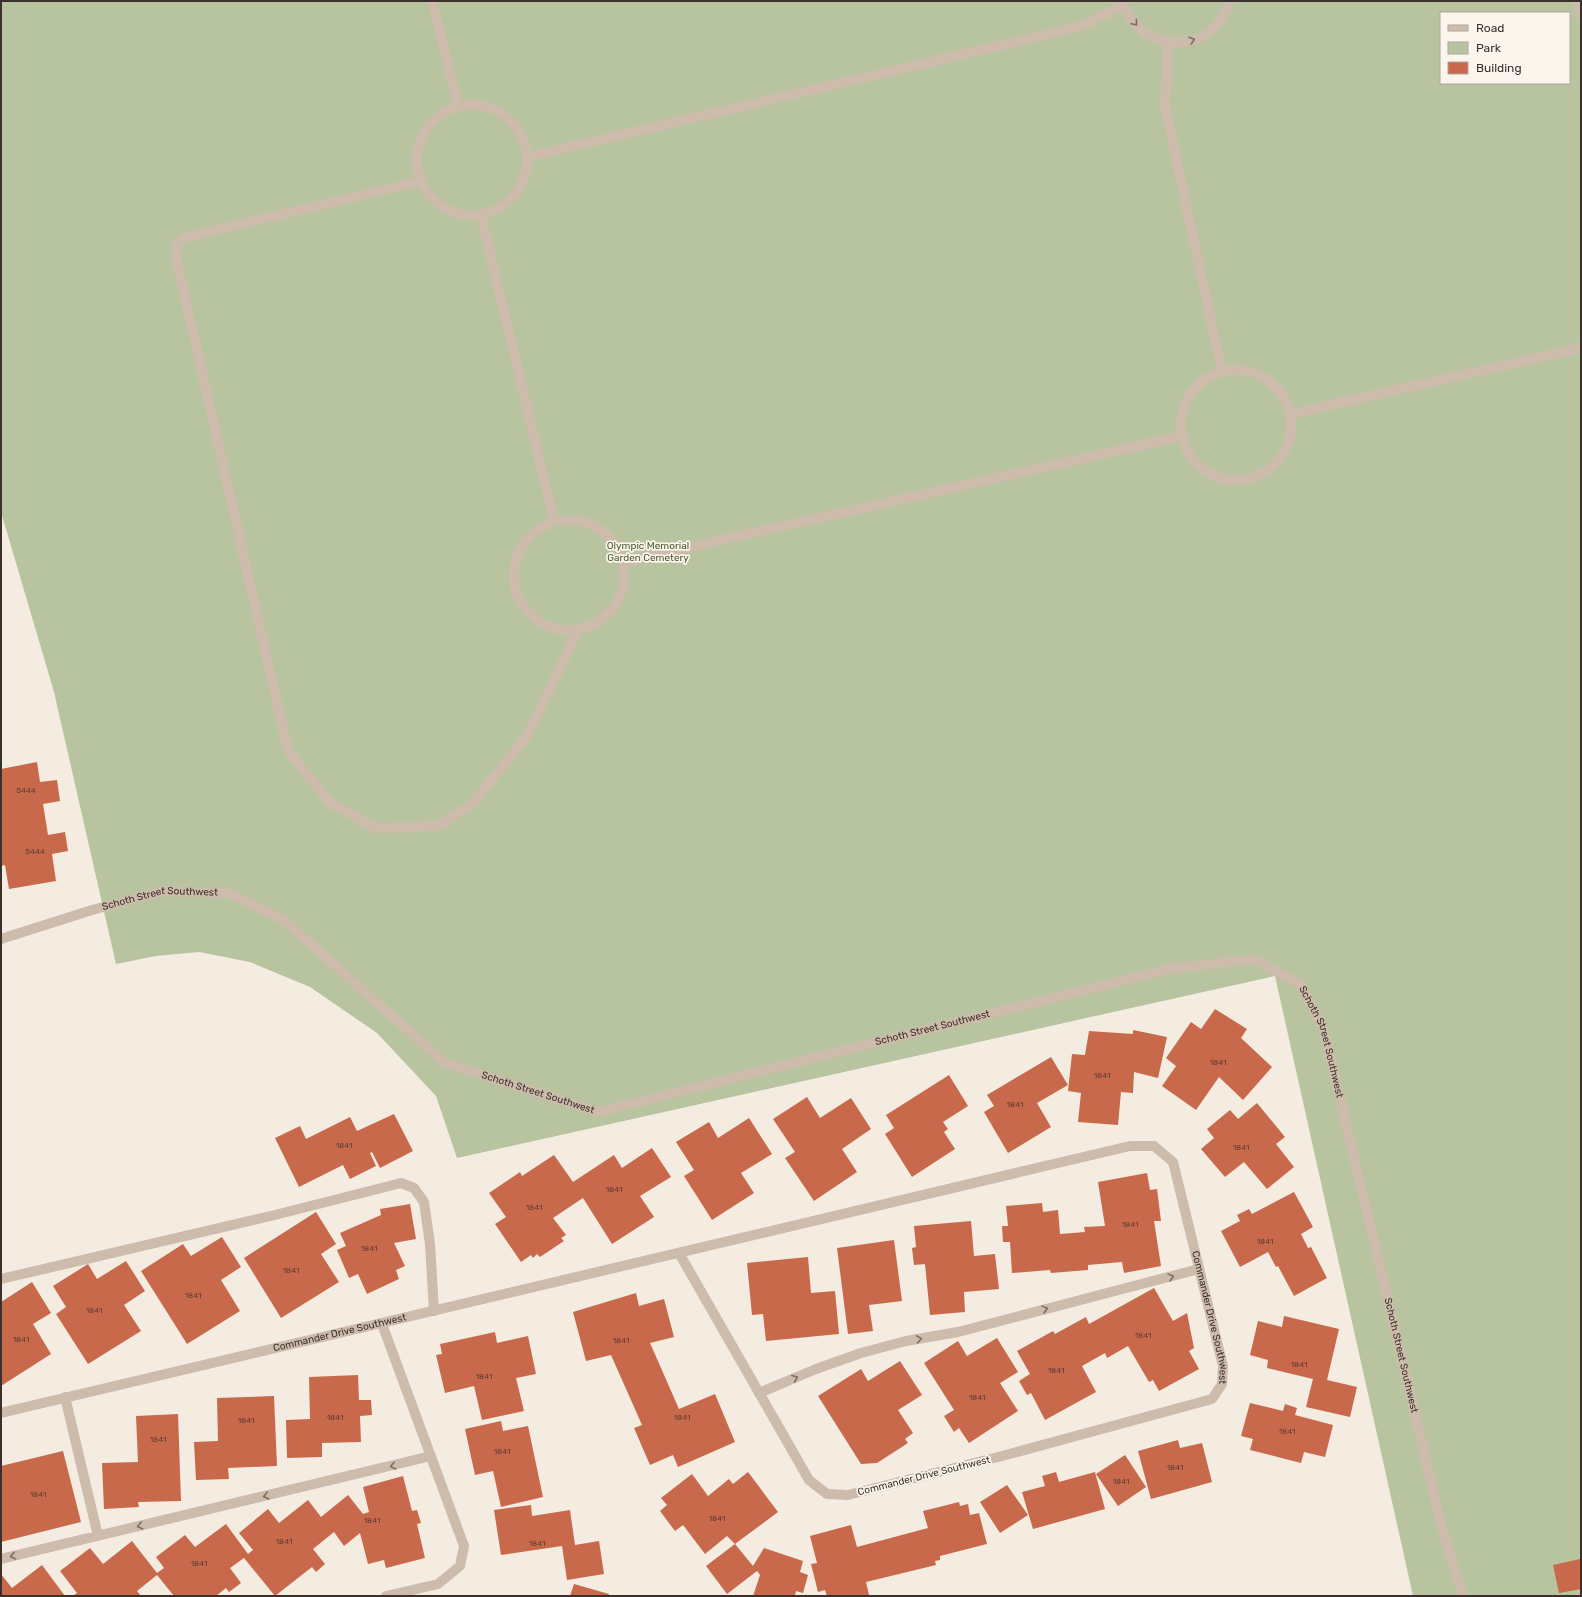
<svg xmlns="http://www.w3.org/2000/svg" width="1582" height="1597" viewBox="0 0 1582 1597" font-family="Rubik,sans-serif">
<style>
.green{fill:#b8c4a0;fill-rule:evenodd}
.building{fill:#c8694b}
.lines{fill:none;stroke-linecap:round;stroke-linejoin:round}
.lane{stroke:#cdbbac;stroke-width:10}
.street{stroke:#cdbbac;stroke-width:10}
.oneway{stroke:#7d6f65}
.labels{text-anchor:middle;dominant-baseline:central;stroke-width:3.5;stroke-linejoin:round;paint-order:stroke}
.number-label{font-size:8px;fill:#5e3e33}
.park-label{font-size:10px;fill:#4a5a2e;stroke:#fbf5ee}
.street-label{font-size:10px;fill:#3b302b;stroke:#fbf5ee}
</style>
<rect width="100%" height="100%" fill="#f4ebe1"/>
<!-- green -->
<path class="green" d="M 1,1 L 1581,1 L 1581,1596 L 1413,1596 L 1275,976 L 457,1158 L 436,1096 L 377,1033 L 310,987 L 250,962 L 199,952 L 156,956 L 116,964 L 54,692 L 1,512 ZM 1441,13 L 1569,13 L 1569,83 L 1441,83 Z"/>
<!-- building -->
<path class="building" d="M 37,762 L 40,782 L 57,780 L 60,801 L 43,804 L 48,835 L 65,832 L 68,851 L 52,854 L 56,881 L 9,889 L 5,865 L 1,866 L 1,769 Z
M 1215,1009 L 1247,1029 L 1241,1038 L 1272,1067 L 1243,1100 L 1219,1077 L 1196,1110 L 1162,1086 L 1176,1066 L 1166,1058 L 1191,1022 L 1201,1029 Z
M 1133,1030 L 1167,1037 L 1158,1078 L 1134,1072 L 1133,1093 L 1121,1092 L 1118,1125 L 1078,1122 L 1081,1093 L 1068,1091 L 1072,1054 L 1085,1055 L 1089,1031 L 1133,1034 Z
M 1051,1057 L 1068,1085 L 1037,1103 L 1051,1127 L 1008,1153 L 984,1112 L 994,1106 L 987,1095 Z
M 949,1075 L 968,1106 L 943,1122 L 948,1129 L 944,1132 L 955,1149 L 912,1177 L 885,1134 L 894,1128 L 886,1115 Z
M 807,1097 L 820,1118 L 851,1098 L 871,1129 L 842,1149 L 857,1172 L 814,1201 L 785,1158 L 795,1152 L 773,1119 Z
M 1257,1103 L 1285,1137 L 1276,1144 L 1294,1167 L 1267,1189 L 1244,1162 L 1225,1177 L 1201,1149 L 1214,1138 L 1207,1129 L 1230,1110 L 1238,1119 Z
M 394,1114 L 413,1151 L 380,1168 L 372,1152 L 370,1153 L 376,1166 L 350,1179 L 343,1165 L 299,1187 L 275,1138 L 300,1126 L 306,1139 L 350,1117 L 357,1131 Z
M 749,1118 L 772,1154 L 741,1173 L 754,1193 L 712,1220 L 684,1176 L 694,1170 L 676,1142 L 709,1122 L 718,1138 Z
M 652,1148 L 671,1177 L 640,1196 L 654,1217 L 612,1244 L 583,1198 L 553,1218 L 566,1235 L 561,1238 L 564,1241 L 540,1257 L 537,1254 L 533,1258 L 531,1255 L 521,1262 L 495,1224 L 506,1217 L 489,1193 L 520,1172 L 522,1176 L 554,1155 L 573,1182 L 614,1155 L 622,1168 Z
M 1147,1173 L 1150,1190 L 1157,1189 L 1161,1221 L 1154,1221 L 1161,1266 L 1124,1273 L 1122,1262 L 1088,1265 L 1088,1270 L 1051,1273 L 1050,1270 L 1012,1273 L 1010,1242 L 1003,1242 L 1002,1226 L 1008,1226 L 1006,1206 L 1042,1203 L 1043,1212 L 1058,1210 L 1060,1234 L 1085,1232 L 1084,1227 L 1105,1226 L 1098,1182 Z
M 1294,1192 L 1313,1227 L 1301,1234 L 1308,1248 L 1311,1247 L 1327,1278 L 1294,1296 L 1278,1266 L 1276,1267 L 1268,1252 L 1240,1267 L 1221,1231 L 1240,1221 L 1237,1215 L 1249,1209 L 1252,1214 Z
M 410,1204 L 416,1239 L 394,1243 L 405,1266 L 396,1270 L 399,1279 L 367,1294 L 358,1274 L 349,1278 L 337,1250 L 346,1246 L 340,1233 L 381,1215 L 380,1209 Z
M 316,1212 L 336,1244 L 321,1254 L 339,1282 L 281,1318 L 244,1258 Z
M 971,1221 L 974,1256 L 995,1254 L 999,1289 L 964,1292 L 965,1312 L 930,1315 L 925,1264 L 914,1265 L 912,1248 L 916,1247 L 914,1226 Z
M 222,1237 L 241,1267 L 221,1280 L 240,1311 L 187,1344 L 141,1271 L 183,1244 L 191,1256 Z
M 894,1240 L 902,1301 L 869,1305 L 873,1331 L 848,1334 L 837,1248 Z
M 808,1257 L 811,1293 L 835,1291 L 839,1334 L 766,1341 L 763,1314 L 752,1315 L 747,1263 Z
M 126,1261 L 145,1291 L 124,1305 L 141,1331 L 88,1364 L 56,1314 L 66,1307 L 53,1286 L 88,1264 L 97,1279 Z
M 32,1282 L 51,1313 L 33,1324 L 51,1354 L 1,1386 L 1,1302 Z
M 1154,1288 L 1173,1321 L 1187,1313 L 1194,1348 L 1189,1351 L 1199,1369 L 1159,1391 L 1153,1380 L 1149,1382 L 1128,1346 L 1107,1358 L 1105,1353 L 1082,1366 L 1096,1392 L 1045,1420 L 1031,1393 L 1027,1395 L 1019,1381 L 1030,1374 L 1017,1351 L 1053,1331 L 1055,1334 L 1086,1317 L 1089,1324 Z
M 636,1293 L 639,1306 L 664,1299 L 674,1337 L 650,1343 L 679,1409 L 715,1394 L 735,1442 L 678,1467 L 673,1455 L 650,1465 L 634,1428 L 642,1425 L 611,1355 L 586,1361 L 573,1312 Z
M 1284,1316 L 1339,1329 L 1327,1380 L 1357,1387 L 1350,1417 L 1306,1407 L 1313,1379 L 1267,1368 L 1268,1360 L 1250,1355 L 1258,1321 L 1282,1327 Z
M 495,1332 L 497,1343 L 528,1336 L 536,1374 L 516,1378 L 524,1411 L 482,1420 L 474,1386 L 445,1393 L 436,1355 L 442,1354 L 440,1344 Z
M 997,1338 L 1018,1372 L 1000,1383 L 1018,1411 L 969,1443 L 959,1428 L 954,1432 L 944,1416 L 954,1410 L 924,1363 L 958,1341 L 967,1356 Z
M 900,1361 L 922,1395 L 898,1410 L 913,1433 L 905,1439 L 908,1443 L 877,1463 L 861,1464 L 818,1396 L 861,1369 L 868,1381 Z
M 358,1375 L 359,1400 L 371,1400 L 372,1415 L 360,1416 L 361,1442 L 322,1443 L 322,1457 L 287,1458 L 286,1420 L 310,1419 L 309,1377 Z
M 274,1396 L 277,1466 L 228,1468 L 229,1479 L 196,1480 L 194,1442 L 218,1441 L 217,1398 Z
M 1250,1403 L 1283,1411 L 1285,1404 L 1297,1408 L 1295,1415 L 1333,1425 L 1325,1457 L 1304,1452 L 1301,1463 L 1250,1450 L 1253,1439 L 1241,1436 Z
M 178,1414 L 181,1501 L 138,1502 L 139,1507 L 104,1509 L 102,1463 L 138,1462 L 136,1416 Z
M 501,1421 L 503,1431 L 528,1426 L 543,1497 L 501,1507 L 493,1471 L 475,1475 L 465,1429 Z
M 1178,1440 L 1180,1448 L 1202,1443 L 1212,1482 L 1151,1499 L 1138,1451 Z
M 63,1451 L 81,1522 L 1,1542 L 1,1466 Z
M 1125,1455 L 1146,1487 L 1118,1506 L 1096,1474 Z
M 748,1472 L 778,1512 L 735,1544 L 753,1566 L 764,1548 L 803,1561 L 800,1572 L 808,1575 L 803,1593 L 796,1591 L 795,1596 L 753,1596 L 760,1575 L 757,1571 L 727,1594 L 706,1566 L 735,1544 L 727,1536 L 705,1554 L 683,1525 L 675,1531 L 660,1511 L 667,1505 L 661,1498 L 692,1474 L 708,1496 L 729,1479 L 733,1484 Z
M 1056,1472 L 1059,1482 L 1095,1472 L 1105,1509 L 1033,1529 L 1022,1492 L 1045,1486 L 1042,1476 Z
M 403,1476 L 412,1511 L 417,1510 L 421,1523 L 417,1524 L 425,1558 L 386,1568 L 384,1560 L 368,1564 L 360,1533 L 344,1546 L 334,1532 L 313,1549 L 325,1564 L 316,1572 L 312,1567 L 275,1596 L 244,1558 L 230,1568 L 241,1583 L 229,1592 L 226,1588 L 216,1596 L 180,1596 L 179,1595 L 174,1596 L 157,1575 L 137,1591 L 141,1596 L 73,1596 L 77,1593 L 60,1571 L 90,1548 L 103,1564 L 132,1541 L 157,1573 L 164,1568 L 156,1557 L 185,1535 L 195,1547 L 226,1524 L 248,1554 L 253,1550 L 239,1533 L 268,1509 L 279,1523 L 308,1500 L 321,1517 L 348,1495 L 363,1514 L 369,1512 L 363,1487 Z
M 1007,1485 L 1028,1515 L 1000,1533 L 980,1502 Z
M 959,1502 L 960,1506 L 968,1504 L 970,1515 L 979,1513 L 987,1544 L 940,1556 L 940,1560 L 935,1561 L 936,1565 L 866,1582 L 869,1595 L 827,1596 L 825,1590 L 818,1592 L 811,1564 L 817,1563 L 810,1536 L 851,1525 L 857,1547 L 928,1528 L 923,1511 Z
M 531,1505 L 532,1516 L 570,1510 L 575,1545 L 599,1541 L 604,1574 L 567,1580 L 562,1546 L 501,1555 L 494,1510 Z
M 1580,1559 L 1581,1589 L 1559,1593 L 1553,1565 Z
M 42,1565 L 65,1596 L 1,1596 L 1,1574 L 12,1588 Z
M 574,1584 L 609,1594 L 608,1596 L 570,1596 Z"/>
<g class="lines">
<!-- lane -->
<path class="lane" d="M 432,1 L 458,107
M 1123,1 C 1131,35 1172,52 1202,37 C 1216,29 1225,16 1230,1
M 1578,1 L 1581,16
M 1168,42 L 1165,106 L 1222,372
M417 160a55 55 0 1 1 110 0a55 55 0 1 1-110 0Z
M 527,157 L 1082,26 L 1124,5
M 421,181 L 186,237 L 176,245 L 177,262 L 288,751 L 329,802 L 376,828 L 439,826 L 474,802 L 527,736 L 579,629
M 481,215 L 554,521
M1181 425a55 55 0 1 1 110 0a55 55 0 1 1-110 0Z
M 1290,414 L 1581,348
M514 575a55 55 0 1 1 110 0a55 55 0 1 1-110 0Z
M 623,562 L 1182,436
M 1,1279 L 275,1215 L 401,1183 L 414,1188 L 424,1202 L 430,1244 L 434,1311
M 382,1324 L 464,1546 L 460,1566 L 438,1584 L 386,1596
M 759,1393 L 816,1369 L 861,1353 L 906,1341 L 958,1332 L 1199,1269
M 65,1397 L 98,1536
M 1,1559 L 431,1456"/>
<!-- street -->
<g class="street">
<path id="s1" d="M 1,939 L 92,910 L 163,891 L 228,893 L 285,921 L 445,1063 L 598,1112 L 1168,969 L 1254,959 L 1300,984 L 1323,1027 L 1442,1528 L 1463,1596"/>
<path id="s2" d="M 1,1413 L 1130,1146 L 1154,1146 L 1173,1162 L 1223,1366 L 1222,1384 L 1212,1399 L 1002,1456 L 848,1495 L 827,1494 L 809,1480 L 679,1253"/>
</g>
</g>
<!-- one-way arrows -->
<defs><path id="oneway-chevron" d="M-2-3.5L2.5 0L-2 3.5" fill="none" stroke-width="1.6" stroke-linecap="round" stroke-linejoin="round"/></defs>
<g class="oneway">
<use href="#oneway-chevron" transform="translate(1135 23) rotate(49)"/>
<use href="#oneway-chevron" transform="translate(1192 40) rotate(-18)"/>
<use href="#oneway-chevron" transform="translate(1171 1277) rotate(-15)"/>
<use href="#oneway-chevron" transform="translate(1045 1309) rotate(-15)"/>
<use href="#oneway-chevron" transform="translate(919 1339) rotate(-10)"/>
<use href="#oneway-chevron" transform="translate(795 1378) rotate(-23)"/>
<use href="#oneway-chevron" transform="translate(393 1466) rotate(167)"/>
<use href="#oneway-chevron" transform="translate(266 1496) rotate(167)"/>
<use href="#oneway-chevron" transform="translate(140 1526) rotate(167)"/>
<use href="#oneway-chevron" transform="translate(13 1556) rotate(167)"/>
</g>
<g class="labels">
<!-- number labels -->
<g class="number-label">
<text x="26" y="790">5444</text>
<text x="35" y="851">5444</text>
<text x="1218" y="1062">1841</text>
<text x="1102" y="1075">1841</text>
<text x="1015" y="1104">1841</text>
<text x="344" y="1145">1841</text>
<text x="1241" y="1147">1841</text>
<text x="614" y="1189">1841</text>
<text x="534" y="1207">1841</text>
<text x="1130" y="1224">1841</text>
<text x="1265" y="1241">1841</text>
<text x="369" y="1248">1841</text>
<text x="291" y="1270">1841</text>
<text x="193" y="1295">1841</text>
<text x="94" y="1310">1841</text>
<text x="1143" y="1335">1841</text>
<text x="21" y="1339">1841</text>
<text x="621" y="1340">1841</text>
<text x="1299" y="1364">1841</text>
<text x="1056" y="1370">1841</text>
<text x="484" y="1376">1841</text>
<text x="977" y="1397">1841</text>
<text x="335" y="1417">1841</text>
<text x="682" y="1417">1841</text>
<text x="246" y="1420">1841</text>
<text x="1287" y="1431">1841</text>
<text x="158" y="1439">1841</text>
<text x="502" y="1451">1841</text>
<text x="1175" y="1467">1841</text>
<text x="1121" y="1481">1841</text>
<text x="38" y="1494">1841</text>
<text x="717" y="1518">1841</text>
<text x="372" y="1520">1841</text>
<text x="284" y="1541">1841</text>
<text x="537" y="1543">1841</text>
<text x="199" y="1563">1841</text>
</g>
<!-- park labels -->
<g class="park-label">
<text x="648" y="546">Olympic Memorial<tspan x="648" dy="12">Garden Cemetery</tspan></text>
</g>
<!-- street labels -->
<g class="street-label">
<text stroke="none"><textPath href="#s1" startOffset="165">Schoth Street Southwest</textPath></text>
<text stroke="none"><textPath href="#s1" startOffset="1017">Schoth Street Southwest</textPath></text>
<text stroke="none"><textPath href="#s1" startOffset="1461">Schoth Street Southwest</textPath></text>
<text stroke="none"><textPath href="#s1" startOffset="609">Schoth Street Southwest</textPath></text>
<text stroke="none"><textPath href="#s2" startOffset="1369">Commander Drive Southwest</textPath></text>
<text stroke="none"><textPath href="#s2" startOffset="348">Commander Drive Southwest</textPath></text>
<text stroke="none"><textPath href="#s1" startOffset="1785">Schoth Street Southwest</textPath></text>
<text transform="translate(924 1476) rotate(-14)">Commander Drive Southwest</text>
</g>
</g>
<!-- border -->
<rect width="1582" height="1597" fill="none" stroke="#3b302b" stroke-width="4"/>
<!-- legend -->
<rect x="1440" y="12" width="130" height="72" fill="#fbf5ee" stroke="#aea6a0"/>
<rect x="1448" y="25" width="20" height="6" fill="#cdbbac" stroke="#aea6a0"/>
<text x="1476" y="32" font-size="12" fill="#3b302b">Road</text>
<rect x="1448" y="42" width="20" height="12" fill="#b8c4a0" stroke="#aea6a0"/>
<text x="1476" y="52" font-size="12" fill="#3b302b">Park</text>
<rect x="1448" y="62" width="20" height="12" fill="#c8694b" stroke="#aea6a0"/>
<text x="1476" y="72" font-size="12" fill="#3b302b">Building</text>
</svg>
